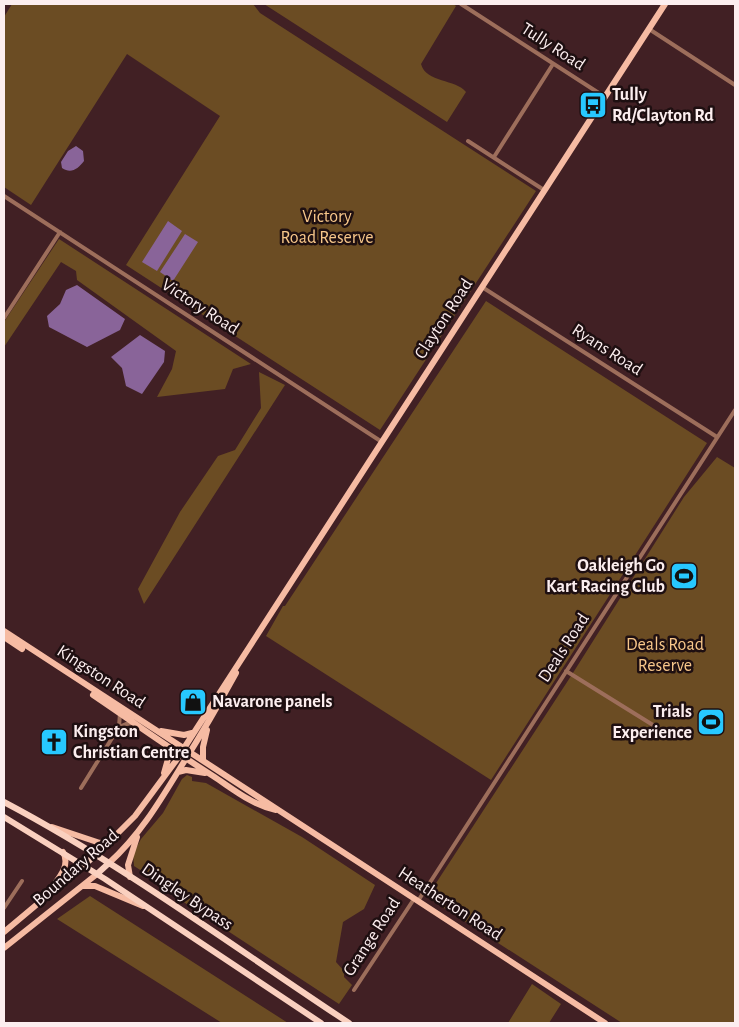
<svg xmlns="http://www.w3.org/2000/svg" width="739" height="1027" viewBox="0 0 739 1027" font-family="'Alegreya Sans',sans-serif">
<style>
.green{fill:#6b4c23}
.water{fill:#896499}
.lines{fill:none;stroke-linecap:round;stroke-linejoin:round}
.stream{stroke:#896499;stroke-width:1}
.minor{stroke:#9d6e5b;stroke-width:4}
.primary{stroke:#f6bba3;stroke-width:6}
.trunk{stroke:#fad0bf;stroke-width:6}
.labels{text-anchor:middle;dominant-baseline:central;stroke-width:5;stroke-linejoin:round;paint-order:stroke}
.street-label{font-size:18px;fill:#fceeef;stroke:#1e0f11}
.poi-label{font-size:18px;font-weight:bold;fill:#fceeef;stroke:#1e0f11;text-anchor:start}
.park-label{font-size:18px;fill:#f8c78a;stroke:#1e0f11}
</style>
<rect width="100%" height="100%" fill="#412024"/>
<!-- green -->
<path class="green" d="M 12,4 L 253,4 L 260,13 L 536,191 L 380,430 L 126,265 L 220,116 L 127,54 L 31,205 L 4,187 L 4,17 Z
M 264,4 L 453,4 L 456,6 L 421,64 C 426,83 456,79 466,92 L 447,122 Z
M 59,239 L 251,364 L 233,369 L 225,389 L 157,397 L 172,369 L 176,351 L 77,280 L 76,271 L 61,262 L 4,347 L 4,322 Z
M 486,301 L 707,443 L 491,780 L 266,636 L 283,606 L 285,606 Z
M 259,372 L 285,385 L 144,604 L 138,589 L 180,512 L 218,456 L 235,450 L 261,408 Z
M 717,457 L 735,468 L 735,1023 L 622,1023 L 427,897 L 571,676 L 684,497 Z
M 187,775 L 192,777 L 192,781 L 206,783 L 302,837 L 375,885 L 364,909 L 343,922 L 336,962 L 344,971 L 344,977 L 352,985 L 339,1004 L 173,895 L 165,886 L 134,866 L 133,854 L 141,839 L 163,813 L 182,779 Z
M 90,896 L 288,1023 L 222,1023 L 57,919 Z
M 532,984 L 561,1004 L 549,1023 L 508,1023 Z"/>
<!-- water -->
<path class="water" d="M 76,146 L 83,151 L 84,161 C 78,169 71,174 62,168 L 61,162 L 68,151 Z
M 168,221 L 182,231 L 157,271 L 142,262 Z
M 185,234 L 198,242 L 173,281 L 160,272 Z
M 77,285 L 125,319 L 120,330 L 87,347 L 49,327 L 47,316 L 60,304 L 66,290 Z
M 140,335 L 165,351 L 164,362 L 142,394 L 126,386 L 122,368 L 111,357 Z"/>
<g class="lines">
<!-- stream -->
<path class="stream" d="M 4,6 L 5,4"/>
<!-- minor -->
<path class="minor" d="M 461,4 L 605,97
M 649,29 L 735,85
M 468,141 L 544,190
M 494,157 L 553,64
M 4,196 L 382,442
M 482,287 L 717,437
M 4,318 L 60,232
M 566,671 L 661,730
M 119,727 L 126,724 L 134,723
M 81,788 L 119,727 L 120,713
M 418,901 L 735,410
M 4,908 L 22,881
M 354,990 L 414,899"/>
<!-- primary -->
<path class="primary" d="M 4,631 L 605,1023
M 4,637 L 22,649
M 93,695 C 133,722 172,750 213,776 C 233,789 252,805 276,810
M 161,731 L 184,735 L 192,733
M 203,760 L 203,747 L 207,730
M 178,772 L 186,770 L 205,773
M 164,773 L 168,759 L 167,747
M 52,827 L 100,843 L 109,841
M 96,855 L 135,816 L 175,762 L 665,4
M 109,863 C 140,835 160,801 182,765 C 201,735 219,704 236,673
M 130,877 L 128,865 L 137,837
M 83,886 L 95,886 L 143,906
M 50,890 C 58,879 71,866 63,852
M 4,932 L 84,865
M 4,948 L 97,874"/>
<!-- trunk -->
<path class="trunk" d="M 4,802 C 125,866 235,948 349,1023
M 4,817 L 105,879 L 321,1023
M 84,865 L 96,855
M 97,874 L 109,863"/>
</g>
<!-- icons -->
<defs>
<g id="bus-square" transform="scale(1.4375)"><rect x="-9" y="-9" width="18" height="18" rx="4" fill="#27c8ff" stroke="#1e0f11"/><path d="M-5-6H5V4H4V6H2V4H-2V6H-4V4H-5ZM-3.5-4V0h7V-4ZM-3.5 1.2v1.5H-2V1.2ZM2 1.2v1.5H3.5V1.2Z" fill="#111"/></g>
<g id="stadium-square" transform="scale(1.4375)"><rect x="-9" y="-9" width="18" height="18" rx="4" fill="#27c8ff" stroke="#1e0f11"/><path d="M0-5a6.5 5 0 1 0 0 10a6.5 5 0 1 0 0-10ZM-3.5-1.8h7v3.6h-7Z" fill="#111"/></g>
<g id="shop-square" transform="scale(1.4375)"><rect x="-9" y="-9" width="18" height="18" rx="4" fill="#27c8ff" stroke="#1e0f11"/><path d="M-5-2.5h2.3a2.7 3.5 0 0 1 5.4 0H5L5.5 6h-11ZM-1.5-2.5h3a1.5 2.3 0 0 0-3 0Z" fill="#111"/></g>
<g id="church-square" transform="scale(1.4375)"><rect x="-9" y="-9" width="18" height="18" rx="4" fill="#27c8ff" stroke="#1e0f11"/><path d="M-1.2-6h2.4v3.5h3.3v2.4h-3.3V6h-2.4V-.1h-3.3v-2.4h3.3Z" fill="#111"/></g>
</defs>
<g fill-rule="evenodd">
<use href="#bus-square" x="593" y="105"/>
<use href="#stadium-square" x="684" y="576"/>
<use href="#shop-square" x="193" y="702"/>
<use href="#stadium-square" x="711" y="722"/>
<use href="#church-square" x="54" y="742"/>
</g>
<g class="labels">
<!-- street labels -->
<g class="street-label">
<text transform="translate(553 47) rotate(33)">Tully Road</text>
<text transform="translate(200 307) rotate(33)">Victory Road</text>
<text transform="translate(444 319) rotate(-57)">Clayton Road</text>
<text transform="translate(607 350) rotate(33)">Ryans Road</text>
<text transform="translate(564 648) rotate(-57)">Deals Road</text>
<text transform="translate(101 677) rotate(33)">Kingston Road</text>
<text transform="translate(76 868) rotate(-41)">Boundary Road</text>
<text transform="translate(187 897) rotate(34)">Dingley Bypass</text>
<text transform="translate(450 904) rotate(33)">Heatherton Road</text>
<text transform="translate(372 937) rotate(-57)">Grange Road</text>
</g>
<!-- poi labels -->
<g class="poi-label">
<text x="612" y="95">Tully<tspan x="612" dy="21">Rd/Clayton Rd</tspan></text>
<text x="665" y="566" text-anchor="end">Oakleigh Go<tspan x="665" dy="21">Kart Racing Club</tspan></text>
<text x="212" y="702">Navarone panels</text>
<text x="692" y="712" text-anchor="end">Trials<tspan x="692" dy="21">Experience</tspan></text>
<text x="73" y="732">Kingston<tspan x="73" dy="21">Christian Centre</tspan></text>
</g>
<!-- park labels -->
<g class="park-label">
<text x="327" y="217">Victory<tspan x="327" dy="21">Road Reserve</tspan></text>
<text x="665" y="645">Deals Road<tspan x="665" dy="21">Reserve</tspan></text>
</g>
</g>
<!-- border -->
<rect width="739" height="1027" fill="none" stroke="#fceeef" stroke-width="10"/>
</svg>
